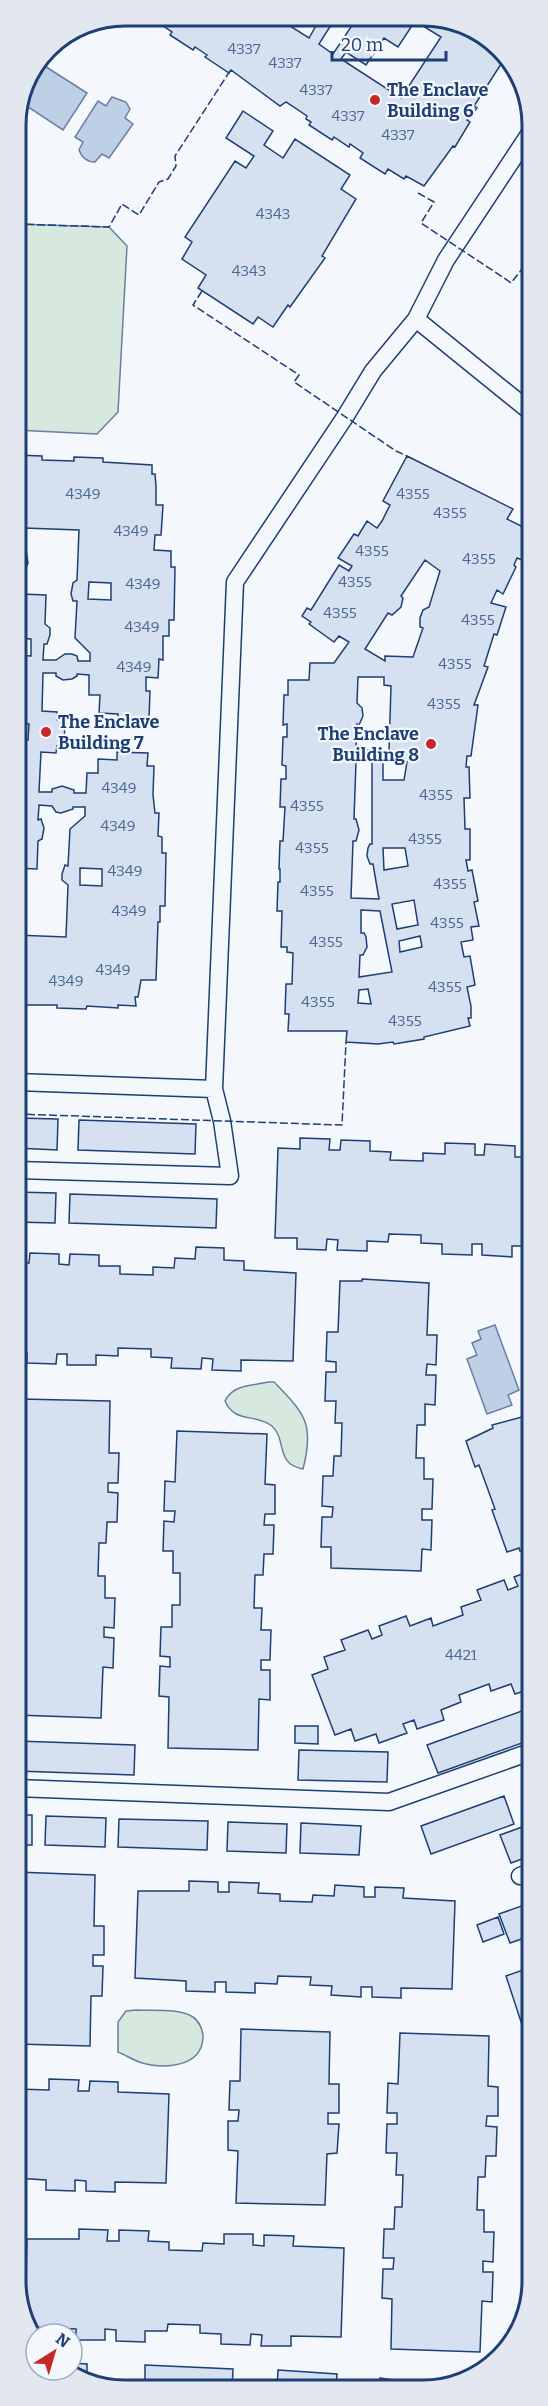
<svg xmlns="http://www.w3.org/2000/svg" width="548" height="2406" viewBox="0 0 548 2406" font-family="Bitter,serif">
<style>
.green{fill:#d7e8df;stroke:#687fa3;stroke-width:1.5}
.water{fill:#bed0e5;stroke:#687fa3;stroke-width:1.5}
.building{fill:#d5e0f0;stroke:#1d3f73;stroke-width:1.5;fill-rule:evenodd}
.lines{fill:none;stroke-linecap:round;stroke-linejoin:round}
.lane-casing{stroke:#1d3f73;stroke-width:19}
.lane{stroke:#f4f7fb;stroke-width:16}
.fence{stroke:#1d3f73;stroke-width:1.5;stroke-dasharray:8 3;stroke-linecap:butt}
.poi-dot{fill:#c62828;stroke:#f4f7fb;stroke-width:2}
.labels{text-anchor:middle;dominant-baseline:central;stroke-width:4.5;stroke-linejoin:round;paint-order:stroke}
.number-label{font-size:15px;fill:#4b6792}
.poi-label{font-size:18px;font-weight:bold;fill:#1d3f73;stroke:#f4f7fb;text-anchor:start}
.rim{fill:none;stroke:#1d3f73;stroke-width:3}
</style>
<rect width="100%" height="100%" fill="#f4f7fb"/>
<!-- green -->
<path class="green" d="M 15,224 L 109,227 L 127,246 L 118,412 L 97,434 L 15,430 Z
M 268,1382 L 274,1382 C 304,1413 315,1423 303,1469 C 275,1464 287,1440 272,1426 C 256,1413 235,1424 225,1401 C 233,1384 252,1386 268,1382 Z
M 137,2010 C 154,2011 179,2008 193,2017 C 199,2021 203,2030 203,2037 C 202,2069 161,2069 139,2062 C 132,2059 125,2055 118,2052 L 118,2022 L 126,2011 Z"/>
<!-- water -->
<path class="water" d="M 40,63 L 87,93 L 63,130 L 22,103 Z
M 112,97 L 126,102 L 130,109 L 125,118 L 133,124 L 109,158 L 102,154 L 95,162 C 87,162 82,158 79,150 L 83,142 L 75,137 L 98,101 L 106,106 Z
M 495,1325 L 519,1390 L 508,1395 L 512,1405 L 487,1414 L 467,1359 L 477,1355 L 472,1343 L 481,1339 L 478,1331 Z"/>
<!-- building -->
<path class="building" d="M 147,15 L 284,17 L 282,21 L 309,38 L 321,17 L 336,17 L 319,44 L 333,54 L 351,27 L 336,17 L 432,18 L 435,21 L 436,18 L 451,19 L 506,53 L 510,63 L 507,68 L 501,64 L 474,106 L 477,108 L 467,120 L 470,122 L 455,147 L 453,146 L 424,186 L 406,176 L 404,179 L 388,169 L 385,174 L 360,158 L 363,153 L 350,144 L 349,147 L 334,137 L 332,140 L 309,125 L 311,122 L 306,119 L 307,116 L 286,102 L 280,106 L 231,70 L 229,73 L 205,57 L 207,55 L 195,47 L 193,50 L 170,35 L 172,32 ZM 415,21 L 441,37 L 401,98 L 341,59 L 346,52 L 366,65 L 384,38 L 398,47 Z
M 243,111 L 273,131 L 264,145 L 283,158 L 295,139 L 350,175 L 341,189 L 356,199 L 322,256 L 325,258 L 290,307 L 288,305 L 273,327 L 258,317 L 253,324 L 198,288 L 206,275 L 182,259 L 192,242 L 185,237 L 235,161 L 246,168 L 254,156 L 226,138 Z
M 15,455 L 42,456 L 42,460 L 74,461 L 74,457 L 103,458 L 103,462 L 152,465 L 152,474 L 155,474 L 156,486 L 156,505 L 163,505 L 161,535 L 155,535 L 154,550 L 171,551 L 171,567 L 175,567 L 174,620 L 169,620 L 169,636 L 163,636 L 163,660 L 159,659 L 158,678 L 146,677 L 146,691 L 150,691 L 149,719 L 118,718 L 118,714 L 99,713 L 100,695 L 89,695 L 89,675 L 77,674 L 77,676 L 72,679 L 63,680 L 56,676 L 56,673 L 43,673 L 42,711 L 57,712 L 57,720 L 65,720 L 64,747 L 57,746 L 56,753 L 41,752 L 39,792 L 52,792 L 52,789 L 62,786 L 74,790 L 74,793 L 86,793 L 87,773 L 98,773 L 98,759 L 117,760 L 117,752 L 148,753 L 147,766 L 154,766 L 153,795 L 155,813 L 159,813 L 158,836 L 162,837 L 162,853 L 166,853 L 165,906 L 160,906 L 160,922 L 158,922 L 156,980 L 141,980 L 138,997 L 135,997 L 136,1006 L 118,1005 L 118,1008 L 87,1006 L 86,1009 L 57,1008 L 57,1005 L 26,1005 L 26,1007 L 15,1007 L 15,935 L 66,937 L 68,885 L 62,880 L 62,874 L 65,865 L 68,866 L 70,829 L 85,816 L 85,807 L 73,807 L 73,809 L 61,813 L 56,812 L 52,806 L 39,805 L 38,820 L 41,819 L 44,828 L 42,839 L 38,841 L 37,869 L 15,868 L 15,825 L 25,825 L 26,808 L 15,808 L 15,740 L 28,740 L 29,724 L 15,723 L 15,655 L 31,656 L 31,639 L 15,638 ZM 24,528 L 79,530 L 77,580 L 73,583 L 71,594 L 73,601 L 77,601 L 75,638 L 90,653 L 90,661 L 78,661 L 77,656 L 72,654 L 65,654 L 56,660 L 43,660 L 44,644 L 47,644 L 50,635 L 50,628 L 45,624 L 46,595 L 21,594 L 22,572 L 25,571 L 28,563 L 26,550 L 23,550 ZM 89,582 L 111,583 L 111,600 L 88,599 ZM 80,868 L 102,869 L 102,886 L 80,885 Z
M 407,456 L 513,509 L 507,519 L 521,526 L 523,522 L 532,527 L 528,535 L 532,537 L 532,546 L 525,561 L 517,558 L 514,565 L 516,567 L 503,594 L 497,590 L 491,603 L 506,607 L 497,635 L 494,634 L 484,666 L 488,667 L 474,705 L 478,705 L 471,756 L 467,756 L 466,767 L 469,767 L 470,798 L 464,798 L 465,829 L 470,829 L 470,860 L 466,860 L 468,871 L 472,870 L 478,901 L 474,902 L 479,926 L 471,927 L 473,940 L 461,942 L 464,957 L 470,956 L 475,985 L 467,987 L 471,1006 L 471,1018 L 468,1018 L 470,1026 L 424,1037 L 424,1039 L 394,1044 L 393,1042 L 378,1044 L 346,1042 L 347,1031 L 288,1031 L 289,1014 L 285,1014 L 286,984 L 292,984 L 293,953 L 287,952 L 287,947 L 281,947 L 282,911 L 277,911 L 278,882 L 280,882 L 280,869 L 279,869 L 280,841 L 283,841 L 285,807 L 280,807 L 281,779 L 286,779 L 286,766 L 282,765 L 283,737 L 287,737 L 287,724 L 283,725 L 284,695 L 288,695 L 288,680 L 309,680 L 310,663 L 334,663 L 349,642 L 339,636 L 334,642 L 309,624 L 311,622 L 302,616 L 307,608 L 311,610 L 339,565 L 349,571 L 352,566 L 338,558 L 354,534 L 358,536 L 367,521 L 377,528 L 382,521 L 390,505 L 383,501 ZM 425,560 L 440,571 L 429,607 L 423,610 L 420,618 L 420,627 L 423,628 L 413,657 L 385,656 L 385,661 L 365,649 L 388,613 L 392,615 L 401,607 L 403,598 L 401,596 ZM 358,677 L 384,677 L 384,685 L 391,686 L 389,751 L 356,750 L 357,724 L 359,725 L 363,716 L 362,708 L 357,703 ZM 372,761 L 372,844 L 370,844 L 368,848 L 367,856 L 370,864 L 373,864 L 379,899 L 351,898 L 353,841 L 356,841 L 359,830 L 356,819 L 354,819 L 356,762 ZM 383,762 L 407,762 L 404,780 L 383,780 ZM 383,848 L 405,848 L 408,866 L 384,870 ZM 414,900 L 418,925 L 397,929 L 392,904 ZM 361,910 L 380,911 L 392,972 L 359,977 L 360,955 L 363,955 L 367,947 L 366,937 L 364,933 L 361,933 ZM 420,936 L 422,947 L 400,952 L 399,941 ZM 368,989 L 371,1004 L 358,1003 L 359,990 Z
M 16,1118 L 58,1119 L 57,1150 L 16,1148 Z
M 79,1120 L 196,1124 L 195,1154 L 78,1150 Z
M 300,1138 L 330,1139 L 329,1150 L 340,1150 L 341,1140 L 370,1141 L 370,1151 L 391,1152 L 390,1160 L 423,1161 L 423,1153 L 445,1154 L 445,1143 L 475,1144 L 475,1155 L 484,1155 L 485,1144 L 515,1146 L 515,1157 L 532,1157 L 532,1246 L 512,1246 L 512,1257 L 482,1255 L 482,1244 L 472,1244 L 472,1255 L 442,1254 L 442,1244 L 421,1243 L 421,1235 L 389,1234 L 388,1242 L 367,1241 L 367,1251 L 337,1250 L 338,1240 L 327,1239 L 326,1250 L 297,1249 L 297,1238 L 275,1238 L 278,1148 L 300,1149 Z
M 16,1192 L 56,1193 L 55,1223 L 16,1222 Z
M 70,1194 L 217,1199 L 216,1228 L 69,1223 Z
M 196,1247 L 224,1248 L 224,1260 L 244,1261 L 244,1270 L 296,1273 L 293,1361 L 241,1360 L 241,1371 L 212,1370 L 213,1359 L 202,1358 L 201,1369 L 171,1368 L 172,1358 L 151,1357 L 151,1349 L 118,1348 L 118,1356 L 96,1355 L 96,1365 L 67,1365 L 67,1354 L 57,1354 L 56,1364 L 27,1363 L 27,1353 L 16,1353 L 16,1263 L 29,1263 L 30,1253 L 59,1254 L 59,1264 L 69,1265 L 70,1254 L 99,1255 L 99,1266 L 120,1266 L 120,1274 L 153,1275 L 153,1267 L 174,1268 L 175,1258 L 195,1259 Z
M 362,1279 L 429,1283 L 427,1335 L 437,1335 L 436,1365 L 427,1364 L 426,1375 L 436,1375 L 435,1405 L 425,1404 L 425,1425 L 417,1425 L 416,1458 L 424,1458 L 424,1479 L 433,1479 L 432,1509 L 422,1509 L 422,1520 L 432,1520 L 431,1550 L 422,1549 L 421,1571 L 331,1568 L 331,1547 L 321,1547 L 322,1517 L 332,1517 L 333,1507 L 322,1506 L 323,1476 L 333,1476 L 334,1456 L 341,1456 L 342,1423 L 335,1423 L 336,1401 L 325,1401 L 326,1372 L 336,1372 L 336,1362 L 326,1361 L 327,1332 L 338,1332 L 340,1281 L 362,1281 Z
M 20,1399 L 110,1401 L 109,1453 L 119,1453 L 118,1483 L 108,1483 L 108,1492 L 118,1493 L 117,1522 L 107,1522 L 106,1543 L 99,1543 L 98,1576 L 105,1576 L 105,1598 L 115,1598 L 114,1628 L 104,1627 L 104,1637 L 114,1638 L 113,1668 L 103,1667 L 101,1718 L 16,1715 L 16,1573 L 23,1573 L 24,1541 L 17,1541 L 16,1519 L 16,1490 L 18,1490 L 18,1480 L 16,1480 L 16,1450 L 19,1450 Z
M 526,1416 L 527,1418 L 533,1416 L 533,1547 L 520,1551 L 519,1548 L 507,1552 L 492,1510 L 495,1509 L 479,1465 L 475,1467 L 466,1441 L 493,1428 L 492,1425 Z
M 177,1431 L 267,1434 L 265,1484 L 275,1485 L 275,1514 L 265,1514 L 264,1525 L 274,1525 L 273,1554 L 264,1554 L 263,1575 L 255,1575 L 254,1608 L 262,1608 L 261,1630 L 271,1630 L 270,1660 L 261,1660 L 261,1670 L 270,1670 L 270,1700 L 259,1699 L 258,1750 L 168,1748 L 169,1697 L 159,1696 L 160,1666 L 170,1667 L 170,1657 L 160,1656 L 161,1627 L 172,1627 L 172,1605 L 180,1605 L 180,1573 L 173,1573 L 173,1551 L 163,1551 L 164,1521 L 174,1522 L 175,1511 L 164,1511 L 165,1481 L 175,1482 Z
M 533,1570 L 533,1688 L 515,1694 L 511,1684 L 491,1691 L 489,1684 L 459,1695 L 461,1702 L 441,1710 L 444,1720 L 417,1729 L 414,1720 L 403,1724 L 407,1733 L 379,1743 L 376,1734 L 355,1741 L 351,1729 L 335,1735 L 312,1675 L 328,1669 L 324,1657 L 345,1650 L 341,1640 L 368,1630 L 372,1639 L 382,1635 L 379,1626 L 406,1616 L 410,1626 L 431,1618 L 433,1626 L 463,1615 L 461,1607 L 481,1600 L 477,1590 L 504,1580 L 508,1590 L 518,1586 L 514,1577 Z
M 533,1707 L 533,1739 L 438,1773 L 427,1745 Z
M 295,1726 L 318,1726 L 318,1744 L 295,1743 Z
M 16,1741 L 135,1745 L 134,1775 L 16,1771 Z
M 299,1750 L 388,1752 L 387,1782 L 298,1780 Z
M 504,1796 L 514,1824 L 431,1854 L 421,1826 Z
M 16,1815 L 32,1815 L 32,1845 L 16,1845 Z
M 46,1816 L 106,1818 L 105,1847 L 45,1845 Z
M 119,1819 L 208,1821 L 207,1850 L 118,1847 Z
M 228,1822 L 287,1824 L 286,1853 L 227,1851 Z
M 301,1823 L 361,1826 L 359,1855 L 300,1853 Z
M 533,1823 L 533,1855 L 511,1863 L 500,1835 Z
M 16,1872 L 95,1875 L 94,1926 L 104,1926 L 104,1955 L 93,1955 L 93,1966 L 103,1966 L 102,1996 L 91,1996 L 90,2046 L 16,2044 Z
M 189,1881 L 218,1882 L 218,1892 L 229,1892 L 229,1882 L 259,1883 L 258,1893 L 280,1894 L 280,1901 L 312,1902 L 313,1895 L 334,1896 L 335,1885 L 364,1887 L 364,1897 L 375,1897 L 375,1887 L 404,1888 L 403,1898 L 455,1901 L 452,1989 L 401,1988 L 401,1998 L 372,1997 L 372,1987 L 361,1987 L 361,1997 L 331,1995 L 332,1986 L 310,1985 L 311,1977 L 278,1976 L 277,1984 L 255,1983 L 255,1993 L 226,1992 L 226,1982 L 215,1982 L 215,1992 L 186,1991 L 186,1981 L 135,1978 L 138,1891 L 189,1891 Z
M 533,1902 L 533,1935 L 510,1943 L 499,1914 Z
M 498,1917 L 504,1934 L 483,1942 L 477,1925 Z
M 533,1955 L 533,2049 L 529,2039 L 527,2040 L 506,1976 L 526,1969 L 522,1959 Z
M 241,2029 L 330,2032 L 329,2084 L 339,2084 L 339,2113 L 328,2113 L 328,2124 L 339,2124 L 337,2153 L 327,2154 L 325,2205 L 236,2203 L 238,2151 L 228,2150 L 228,2121 L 238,2121 L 239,2110 L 229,2110 L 230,2081 L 240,2081 Z
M 400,2033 L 489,2036 L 488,2086 L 498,2087 L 498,2116 L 487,2116 L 486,2126 L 497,2127 L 496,2156 L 486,2156 L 485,2177 L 478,2177 L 477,2210 L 484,2210 L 484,2232 L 494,2232 L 493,2262 L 483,2261 L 483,2272 L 493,2272 L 492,2302 L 482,2301 L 480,2352 L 391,2349 L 392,2299 L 382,2298 L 383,2269 L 393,2269 L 394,2258 L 383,2258 L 384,2232 L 384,2229 L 394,2229 L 395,2207 L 402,2207 L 403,2175 L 396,2175 L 397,2153 L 386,2153 L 387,2124 L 397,2124 L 397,2113 L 387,2113 L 388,2083 L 398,2084 Z
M 49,2079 L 79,2080 L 78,2091 L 89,2091 L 90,2081 L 118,2082 L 118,2092 L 169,2094 L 166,2183 L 115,2182 L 115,2192 L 86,2191 L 86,2181 L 75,2180 L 75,2191 L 46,2190 L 46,2180 L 16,2178 L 16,2089 L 49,2090 Z
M 530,2213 L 533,2213 L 533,2279 L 528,2279 Z
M 79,2229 L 108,2230 L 107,2241 L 119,2241 L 119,2230 L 149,2231 L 148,2241 L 169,2242 L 169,2250 L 202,2251 L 203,2243 L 224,2244 L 224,2234 L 253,2234 L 253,2245 L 264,2246 L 264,2235 L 294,2236 L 293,2246 L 344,2248 L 341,2337 L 291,2336 L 291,2346 L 261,2346 L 262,2335 L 251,2334 L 250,2345 L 221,2344 L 221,2334 L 200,2333 L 200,2325 L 168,2324 L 167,2331 L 145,2331 L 145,2342 L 116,2341 L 116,2330 L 105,2329 L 105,2340 L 76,2340 L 76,2329 L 30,2327 L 25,2316 L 27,2239 L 79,2239 Z
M 72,2363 L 87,2364 L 87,2379 L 71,2370 Z
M 145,2365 L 233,2369 L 232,2389 L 145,2389 Z
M 278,2370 L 337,2374 L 336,2390 L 277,2389 Z
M 380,2378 L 444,2387 L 437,2390 L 378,2390 Z"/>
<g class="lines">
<!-- lane casing -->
<g class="lane-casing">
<path id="lane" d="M 416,319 L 532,413
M 16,1082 L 214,1089
M 16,1170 L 230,1176 L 222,1121 L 214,1089 L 235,582 L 345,417 L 373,371 L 416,319 L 446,260 L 532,130
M 16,1788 L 389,1802 L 533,1751
M 520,1876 L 533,1871"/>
</g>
<!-- lane -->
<use href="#lane" class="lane"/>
<!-- fence -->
<path class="fence" d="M 418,193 L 434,202 L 421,223 L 507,280 L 511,283 L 530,259
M 15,224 L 109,227 L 122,204 L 139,215 L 159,182 L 168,179 L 176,166 L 175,156 L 230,71
M 202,291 L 193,305 L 299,375 L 294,382 L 396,451 L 407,456
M 16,1114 L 342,1125 L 346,1042"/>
</g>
<!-- markers -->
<g class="poi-dot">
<circle cx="375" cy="100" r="6"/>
<circle cx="46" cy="732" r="6"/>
<circle cx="431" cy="744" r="6"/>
</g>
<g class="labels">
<!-- number labels -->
<g class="number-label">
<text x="244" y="49">4337</text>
<text x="285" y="63">4337</text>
<text x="316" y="90">4337</text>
<text x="348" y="116">4337</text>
<text x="398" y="135">4337</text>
<text x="273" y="214">4343</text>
<text x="249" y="271">4343</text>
<text x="83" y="494">4349</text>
<text x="413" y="494">4355</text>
<text x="450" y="513">4355</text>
<text x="131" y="531">4349</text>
<text x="372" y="551">4355</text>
<text x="479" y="559">4355</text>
<text x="355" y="582">4355</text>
<text x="143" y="584">4349</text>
<text x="340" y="613">4355</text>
<text x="478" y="620">4355</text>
<text x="142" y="627">4349</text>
<text x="455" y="664">4355</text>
<text x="134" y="667">4349</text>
<text x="444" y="704">4355</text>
<text x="119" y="788">4349</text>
<text x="436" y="795">4355</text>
<text x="307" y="806">4355</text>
<text x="118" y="826">4349</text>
<text x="425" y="839">4355</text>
<text x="312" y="848">4355</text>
<text x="125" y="871">4349</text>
<text x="450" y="884">4355</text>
<text x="317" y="891">4355</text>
<text x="129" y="911">4349</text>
<text x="447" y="923">4355</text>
<text x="326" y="942">4355</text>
<text x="113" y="970">4349</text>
<text x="66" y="981">4349</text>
<text x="445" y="987">4355</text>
<text x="318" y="1002">4355</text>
<text x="405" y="1021">4355</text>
<text x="461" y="1655">4421</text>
</g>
<!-- poi labels -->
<g class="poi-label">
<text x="387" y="90">The Enclave<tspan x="387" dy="21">Building 6</tspan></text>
<text x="58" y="722">The Enclave<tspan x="58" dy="21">Building 7</tspan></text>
<text x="419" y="734" text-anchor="end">The Enclave<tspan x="419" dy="21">Building 8</tspan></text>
</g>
</g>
<!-- crop -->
<path d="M0 0H548V2406H0ZM125 26H423A99 99 0 0 1 522 125V2281A99 99 0 0 1 423 2380H125A99 99 0 0 1 26 2281V125A99 99 0 0 1 125 26Z" fill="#e3e8f0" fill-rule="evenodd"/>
<path class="rim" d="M125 26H423A99 99 0 0 1 522 125V2281A99 99 0 0 1 423 2380H125A99 99 0 0 1 26 2281V125A99 99 0 0 1 125 26Z"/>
<!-- north arrow -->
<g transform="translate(54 2352) rotate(37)"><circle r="28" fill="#f4f7fb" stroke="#9eadc5" stroke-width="1.5"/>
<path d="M0-4.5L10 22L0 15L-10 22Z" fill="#c62828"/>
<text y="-9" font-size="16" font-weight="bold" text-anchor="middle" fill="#1d3f73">N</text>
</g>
<!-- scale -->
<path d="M332 51v9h114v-9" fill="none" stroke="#1d3f73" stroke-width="3"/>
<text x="341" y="51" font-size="18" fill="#1d3f73" stroke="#f4f7fb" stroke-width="4.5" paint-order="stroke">20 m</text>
</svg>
